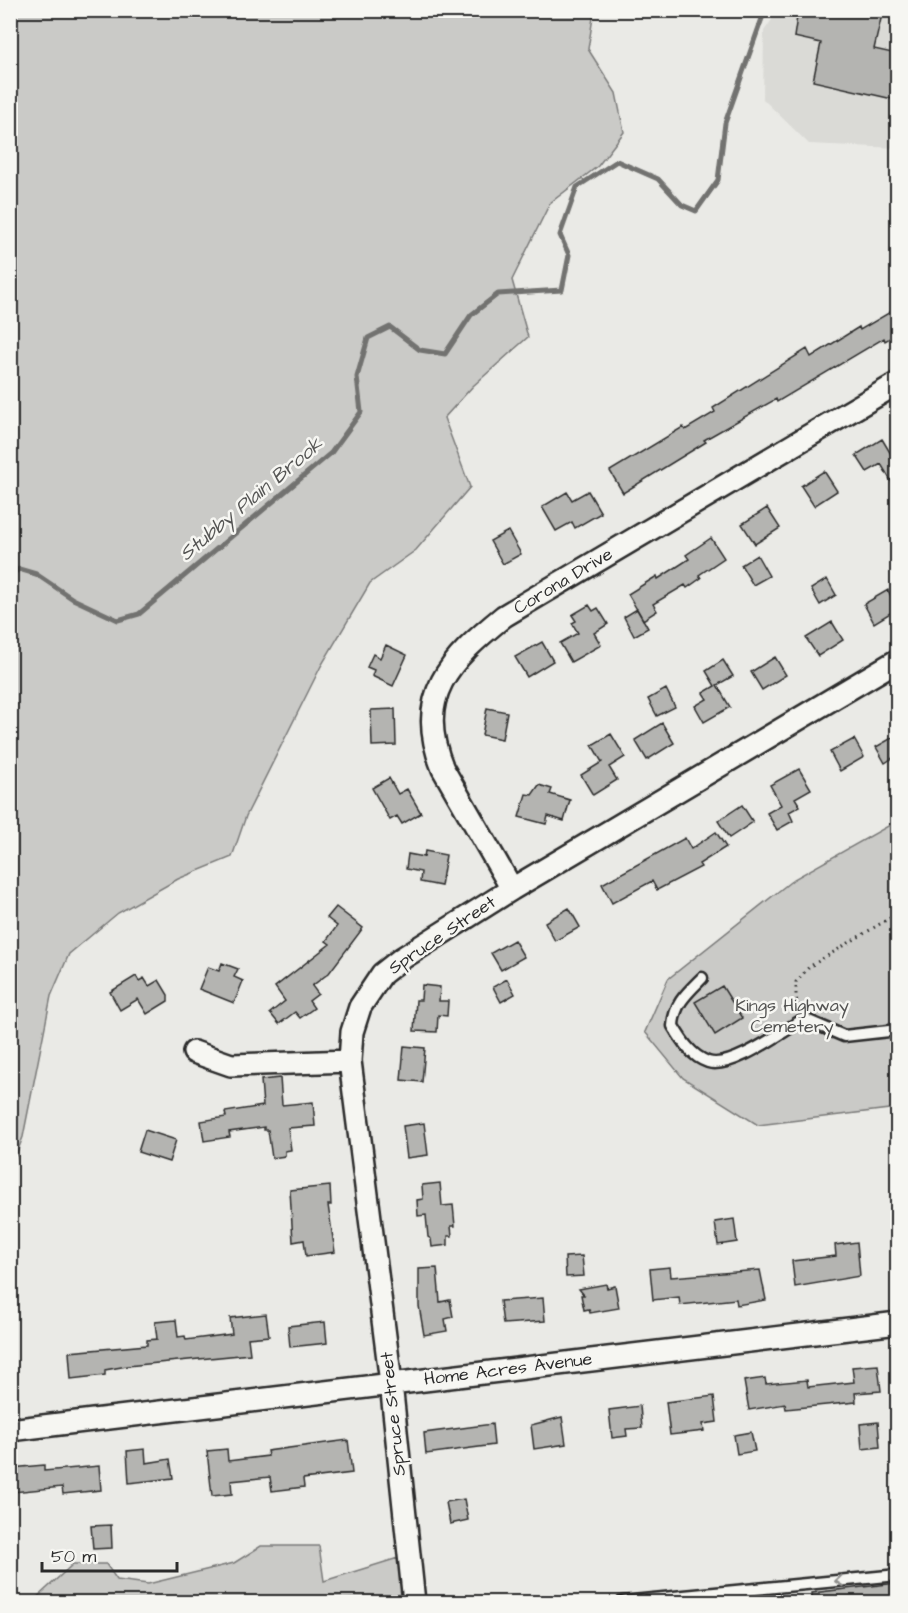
<svg xmlns="http://www.w3.org/2000/svg" width="908" height="1613" viewBox="0 0 908 1613" font-family="'Architects Daughter',sans-serif">
<style>
.built{fill:#dadad6}
.green{fill:#cacac7;stroke:#7a7a79;stroke-width:1.5}
.lines{fill:none;stroke-linecap:round;stroke-linejoin:round}
.stream{stroke:#727270;stroke-width:5}
.building{fill:#b4b4b1;stroke:#2b2b2b;stroke-width:1.5}
.lane-casing{stroke:#2b2b2b;stroke-width:15}
.street-casing{stroke:#2b2b2b;stroke-width:26}
.path{stroke:#2b2b2b;stroke-width:3;stroke-dasharray:1.5 4.5;stroke-linecap:butt}
.lane{stroke:#f6f6f2;stroke-width:10}
.street{stroke:#f6f6f2;stroke-width:21}
.oneway{stroke:#90908e}
.labels{text-anchor:middle;dominant-baseline:central;stroke-width:5;stroke-linejoin:round;paint-order:stroke}
.street-label{font-size:18px;fill:#2b2b2b;stroke:#f6f6f2}
.park-label{font-size:18px;fill:#535352;stroke:#f6f6f2}
.water-label{font-size:20px;font-style:italic;fill:#545453;stroke:#f6f6f2}
</style>
<rect width="100%" height="100%" fill="#eaeae6"/>
<filter id="ink" filterUnits="userSpaceOnUse"><feTurbulence type="fractalNoise" baseFrequency=".0167" numOctaves="2"/><feDisplacementMap in="SourceGraphic" scale="12" xChannelSelector="R" yChannelSelector="G"/><feConvolveMatrix kernelMatrix="1 2 1 2 8 2 1 2 1" color-interpolation-filters="sRGB"/></filter>
<g filter="url(#ink)">
<!-- built -->
<path class="built" d="M 778,11 L 897,11 L 897,148 L 809,144 L 763,99 L 764,31 Z"/>
<!-- green -->
<path class="green" d="M 11,10 L 594,11 L 588,49 L 616,93 L 624,132 L 598,166 L 550,203 L 512,280 L 528,337 L 473,386 L 444,418 L 470,487 L 416,550 L 370,583 L 321,666 L 246,816 L 232,857 L 178,879 L 118,913 L 69,954 L 51,996 L 23,1137 L 11,1168 Z
M 897,821 L 897,1108 L 758,1125 L 683,1078 L 645,1032 L 668,979 L 794,879 Z
M 261,1546 L 319,1546 L 324,1581 L 398,1558 L 402,1595 L 316,1602 L 32,1602 L 73,1564 L 106,1564 L 117,1580 L 148,1584 L 234,1563 Z"/>
<g class="lines">
<!-- stream -->
<path class="stream" d="M 10,576 L 19,569 L 36,574 L 73,599 L 118,620 L 139,614 L 331,453 L 361,412 L 357,377 L 368,338 L 390,327 L 420,350 L 445,354 L 471,315 L 498,294 L 562,290 L 569,255 L 560,235 L 577,187 L 617,161 L 658,179 L 682,205 L 696,211 L 718,180 L 725,123 L 765,10"/>
</g>
<!-- building -->
<path class="building" d="M 798,10 L 883,10 L 874,49 L 897,54 L 897,100 L 813,81 L 821,43 L 794,37 Z
M 897,308 L 897,334 L 885,341 L 884,338 L 777,402 L 776,399 L 704,440 L 706,442 L 623,493 L 610,471 L 683,427 L 685,430 L 715,412 L 713,408 L 807,349 L 811,357 L 859,327 L 860,330 Z
M 882,439 L 897,464 L 897,491 L 881,464 L 867,472 L 856,455 Z
M 824,471 L 837,491 L 814,506 L 801,486 Z
M 588,491 L 601,513 L 575,528 L 572,522 L 556,531 L 542,507 L 567,492 L 572,500 Z
M 767,508 L 780,528 L 755,544 L 742,524 Z
M 508,531 L 521,554 L 503,564 L 490,541 Z
M 711,538 L 724,558 L 699,575 L 701,578 L 687,588 L 685,585 L 653,604 L 657,611 L 643,620 L 628,594 L 657,576 L 658,579 L 689,559 L 686,555 Z
M 757,555 L 769,576 L 753,585 L 741,565 Z
M 827,579 L 836,595 L 820,605 L 811,589 Z
M 888,590 L 897,609 L 874,623 L 864,604 Z
M 589,605 L 593,611 L 598,608 L 608,624 L 594,633 L 601,645 L 571,662 L 560,643 L 578,633 L 572,623 L 576,621 L 572,615 Z
M 637,609 L 648,628 L 634,636 L 624,617 Z
M 832,622 L 843,640 L 818,656 L 806,638 Z
M 542,642 L 553,661 L 527,677 L 515,657 Z
M 386,645 L 407,655 L 393,686 L 372,676 L 374,670 L 367,667 L 373,654 L 380,658 Z
M 775,657 L 786,675 L 762,690 L 751,672 Z
M 723,660 L 733,676 L 717,685 L 730,707 L 704,722 L 695,706 L 707,699 L 703,693 L 715,686 L 706,671 Z
M 666,689 L 675,707 L 657,716 L 648,699 Z
M 487,708 L 507,712 L 502,739 L 482,735 Z
M 395,709 L 396,745 L 372,746 L 371,710 Z
M 662,723 L 674,743 L 647,760 L 635,740 Z
M 611,734 L 625,757 L 609,767 L 617,780 L 593,795 L 581,775 L 602,762 L 592,745 Z
M 897,735 L 897,755 L 885,763 L 876,747 Z
M 854,739 L 864,757 L 840,771 L 830,752 Z
M 799,769 L 811,789 L 795,798 L 800,806 L 789,812 L 793,821 L 777,830 L 767,813 L 781,805 L 770,785 Z
M 389,778 L 398,794 L 407,789 L 421,813 L 402,824 L 397,816 L 390,820 L 372,788 Z
M 539,785 L 552,789 L 550,794 L 570,800 L 564,821 L 548,816 L 546,824 L 519,817 L 526,794 L 532,795 Z
M 742,805 L 753,822 L 729,838 L 718,821 Z
M 716,832 L 726,847 L 699,864 L 701,867 L 657,890 L 652,881 L 612,903 L 602,884 L 685,838 L 691,849 Z
M 425,851 L 446,855 L 441,886 L 420,882 L 421,872 L 406,869 L 408,854 L 424,857 Z
M 336,907 L 363,928 L 329,973 L 312,986 L 318,994 L 309,1001 L 314,1008 L 300,1018 L 295,1012 L 279,1024 L 270,1013 L 285,1001 L 275,987 L 330,944 L 326,941 L 337,926 L 327,918 Z
M 569,908 L 580,927 L 555,941 L 545,922 Z
M 514,940 L 524,957 L 501,970 L 491,953 Z
M 222,963 L 238,969 L 234,977 L 243,981 L 234,1003 L 199,989 L 208,967 L 219,971 Z
M 136,976 L 139,981 L 144,978 L 149,986 L 159,980 L 168,995 L 168,1001 L 147,1014 L 138,999 L 120,1010 L 110,992 Z
M 507,979 L 515,994 L 501,1002 L 493,987 Z
M 422,985 L 440,987 L 439,1001 L 448,1001 L 447,1016 L 438,1015 L 437,1032 L 414,1031 L 416,1000 L 421,1000 Z
M 722,986 L 742,1018 L 715,1035 L 695,1002 Z
M 404,1046 L 425,1048 L 422,1082 L 401,1080 Z
M 280,1078 L 282,1105 L 313,1102 L 315,1126 L 288,1128 L 291,1150 L 285,1151 L 285,1156 L 272,1158 L 268,1130 L 264,1130 L 264,1127 L 229,1132 L 230,1137 L 204,1141 L 201,1121 L 226,1117 L 225,1112 L 263,1106 L 261,1080 Z
M 424,1123 L 428,1155 L 407,1158 L 403,1126 Z
M 145,1130 L 176,1140 L 169,1162 L 138,1152 Z
M 440,1183 L 442,1206 L 453,1205 L 455,1226 L 451,1226 L 452,1236 L 448,1236 L 448,1245 L 432,1247 L 431,1239 L 428,1237 L 426,1215 L 418,1216 L 417,1200 L 423,1199 L 422,1185 Z
M 330,1186 L 331,1205 L 328,1205 L 335,1252 L 306,1256 L 304,1240 L 293,1242 L 290,1190 Z
M 734,1219 L 737,1242 L 718,1245 L 715,1222 Z
M 857,1242 L 860,1276 L 795,1287 L 792,1261 L 836,1256 L 835,1245 Z
M 582,1256 L 584,1276 L 566,1277 L 565,1257 Z
M 670,1267 L 671,1277 L 760,1270 L 766,1300 L 737,1305 L 736,1299 L 680,1305 L 679,1297 L 653,1300 L 650,1269 Z
M 437,1268 L 440,1302 L 450,1300 L 453,1317 L 445,1319 L 447,1331 L 424,1335 L 419,1306 L 419,1269 Z
M 606,1284 L 607,1288 L 615,1286 L 619,1308 L 590,1313 L 589,1309 L 584,1310 L 581,1295 L 584,1295 L 579,1289 Z
M 543,1298 L 545,1321 L 503,1324 L 500,1301 Z
M 266,1314 L 269,1336 L 248,1338 L 250,1354 L 127,1366 L 105,1370 L 105,1375 L 71,1379 L 69,1352 L 147,1345 L 147,1340 L 157,1339 L 155,1322 L 176,1320 L 178,1337 L 185,1336 L 186,1340 L 232,1334 L 230,1318 Z
M 325,1322 L 327,1343 L 290,1347 L 288,1326 Z
M 878,1365 L 881,1391 L 855,1393 L 856,1402 L 786,1409 L 785,1404 L 749,1410 L 744,1381 L 765,1378 L 766,1384 L 807,1380 L 808,1387 L 854,1382 L 852,1367 Z
M 714,1396 L 717,1422 L 703,1424 L 704,1431 L 670,1435 L 666,1402 Z
M 640,1406 L 642,1428 L 626,1429 L 627,1436 L 612,1438 L 609,1410 Z
M 562,1417 L 566,1444 L 534,1449 L 531,1425 Z
M 878,1422 L 880,1447 L 862,1449 L 860,1424 Z
M 492,1424 L 494,1445 L 426,1454 L 424,1433 Z
M 751,1432 L 755,1451 L 737,1454 L 734,1435 Z
M 348,1440 L 352,1473 L 303,1479 L 304,1487 L 272,1491 L 270,1477 L 231,1481 L 232,1494 L 212,1496 L 207,1451 L 227,1449 L 228,1461 L 268,1456 L 267,1451 Z
M 145,1449 L 146,1463 L 170,1459 L 173,1478 L 129,1483 L 127,1451 Z
M 44,1465 L 44,1471 L 99,1466 L 101,1490 L 63,1494 L 62,1487 L 13,1492 L 11,1468 Z
M 464,1499 L 468,1520 L 450,1524 L 446,1502 Z
M 111,1525 L 112,1548 L 93,1549 L 91,1526 Z
M 897,1583 L 897,1602 L 813,1602 L 812,1593 Z"/>
<g class="lines">
<!-- lane casing -->
<g class="lane-casing">
<path id="lane" d="M 702,978 C 687,993 674,1004 673,1026 C 682,1041 691,1056 708,1062 C 731,1070 783,1031 804,1019 L 844,1036 L 898,1030
M 622,1602 L 898,1575"/>
</g>
<!-- street casing -->
<g class="street-casing">
<path id="street" d="M 512,889 L 443,769 C 413,696 450,660 504,616 L 898,383
M 194,1052 L 231,1065 L 350,1061
M 10,1430 L 898,1323
M 414,1602 L 391,1383 L 350,1061 L 352,1032 L 360,1007 L 382,974 L 401,959 L 512,889 L 898,660"/>
</g>
<!-- path -->
<path class="path" d="M 799,1006 L 796,998 L 796,982 L 809,967 L 898,913"/>
<!-- lane -->
<use href="#lane" class="lane"/>
<!-- street -->
<use href="#street" class="street"/>
</g>
<!-- one-way arrows -->
<defs><path id="oneway-chevron" d="M-2-3.5L2.5 0L-2 3.5" fill="none" stroke-width="1.6" stroke-linecap="round" stroke-linejoin="round" transform="scale(1.5)"/></defs>
<use class="oneway" href="#oneway-chevron" transform="translate(839 1581) rotate(174)"/>
</g>
<g class="labels">
<!-- street labels -->
<g class="street-label">
<text transform="translate(563 581) rotate(-31)">Corona Drive</text>
<text transform="translate(442 935) rotate(-34)">Spruce Street</text>
<text transform="translate(508 1369) rotate(-7)">Home Acres Avenue</text>
<text transform="translate(393 1414) rotate(-96)">Spruce Street</text>
</g>
<!-- park labels -->
<g class="park-label">
<text x="792" y="1005">Kings Highway<tspan x="792" dy="21">Cemetery</tspan></text>
</g>
<!-- water labels -->
<g class="water-label">
<text transform="translate(251 499) rotate(-40)">Stubby Plain Brook</text>
</g>
</g>
<!-- margin -->
<rect width="908" height="1613" fill="none" stroke="#f6f6f2" stroke-width="36"/>
<rect x="18" y="18" width="872" height="1577" fill="none" stroke="#2b2b2b" stroke-width="2" filter="url(#ink)"/>
<!-- scale -->
<path d="M42 1562v9h135v-9" fill="none" stroke="#2b2b2b" stroke-width="3"/>
<text x="51" y="1562" font-size="18" fill="#2b2b2b" stroke="#f6f6f2" stroke-width="4.5" paint-order="stroke">50 m</text>
</svg>
